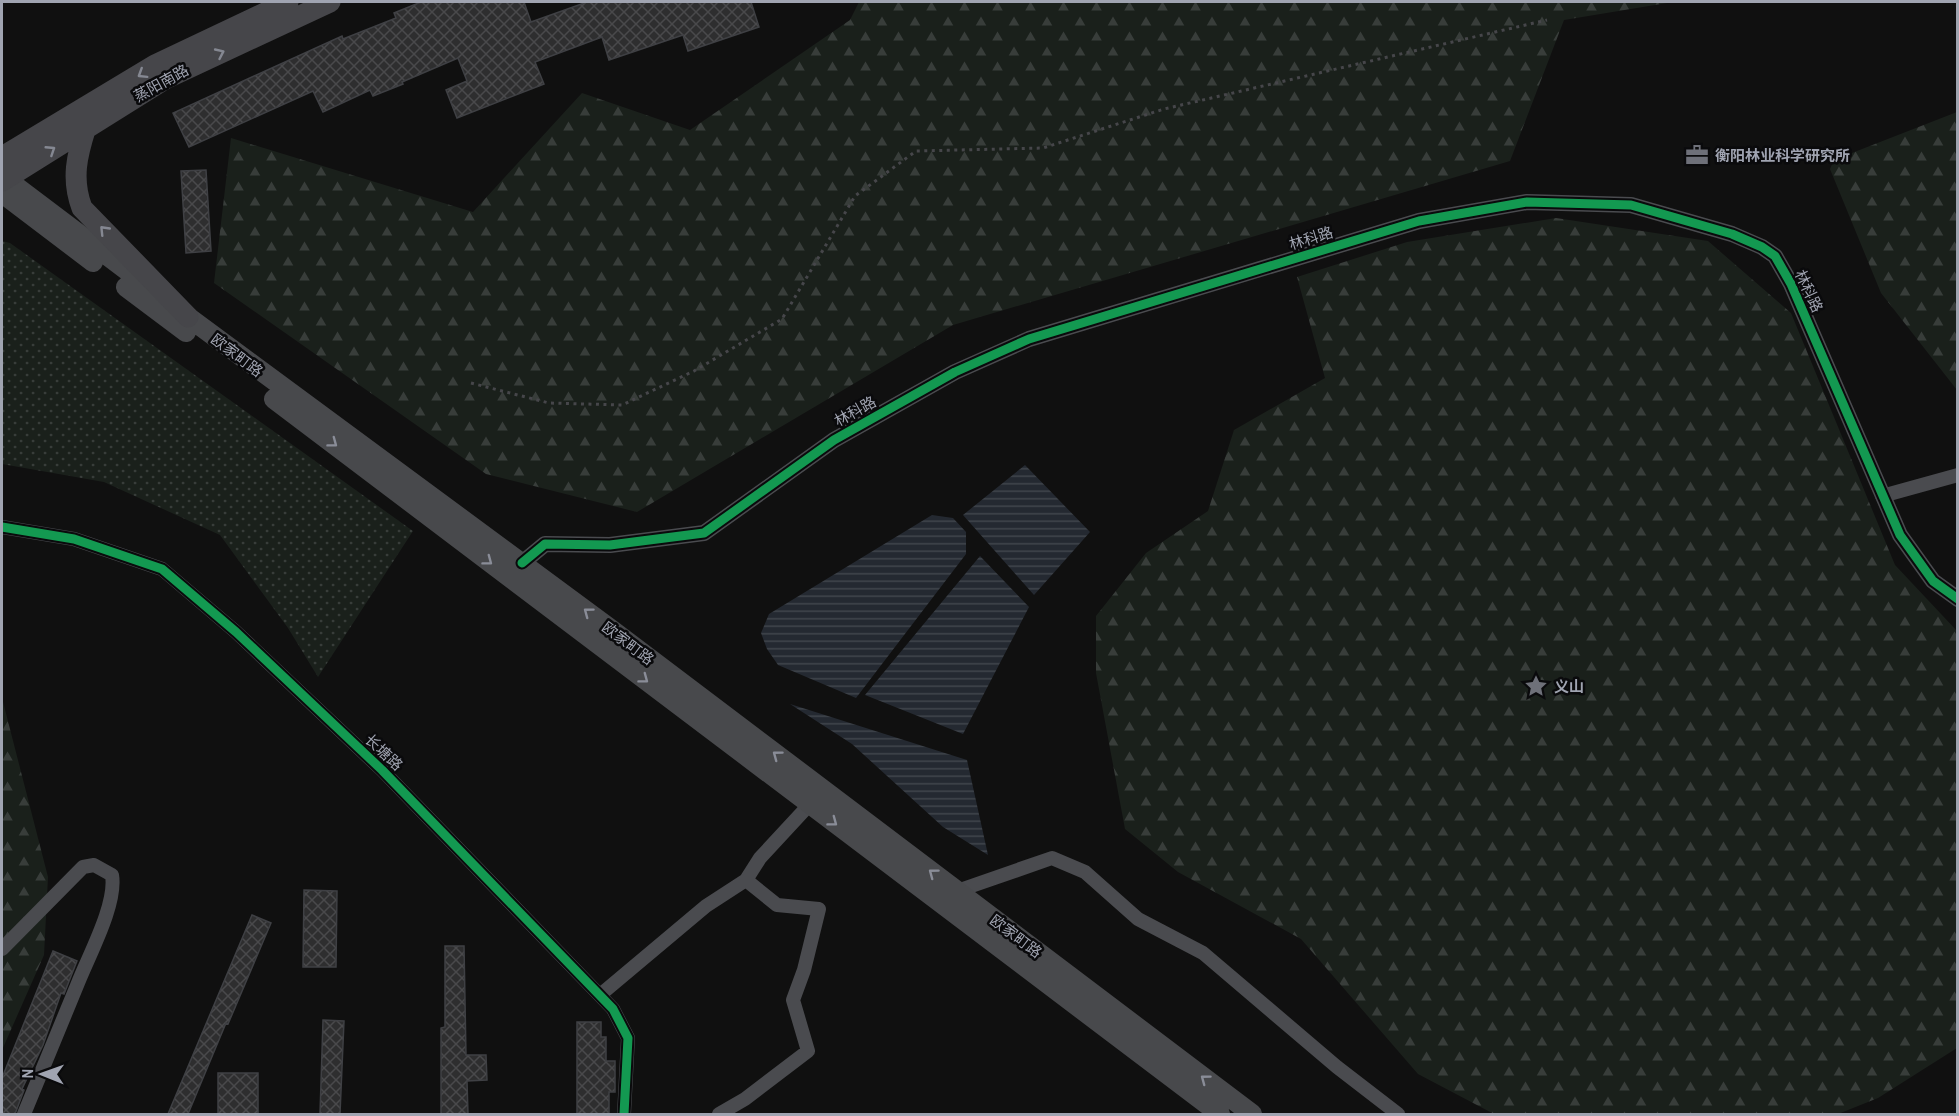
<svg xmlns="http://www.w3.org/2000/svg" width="1959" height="1116" viewBox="0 0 1959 1116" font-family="'Archivo Narrow','Noto Sans SC',sans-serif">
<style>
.grass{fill:url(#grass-dots)}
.forest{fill:url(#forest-firs)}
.water{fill:url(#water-rules)}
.building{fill:url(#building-cross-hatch);stroke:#3f4044;stroke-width:1.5}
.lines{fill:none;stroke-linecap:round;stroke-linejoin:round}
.path{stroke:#46464a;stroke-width:3;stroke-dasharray:3 4.5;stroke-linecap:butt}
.minor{stroke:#4a4b4f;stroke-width:14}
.tertiary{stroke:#4a4b4f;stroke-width:16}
.secondary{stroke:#48494c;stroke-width:20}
.primary{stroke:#46464a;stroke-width:21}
.cycleway-casing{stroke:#0a0a0c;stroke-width:13}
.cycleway{stroke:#139951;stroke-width:9}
.oneway{stroke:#858892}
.oneway2{stroke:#8a8d98}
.labels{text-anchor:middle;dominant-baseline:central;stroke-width:5;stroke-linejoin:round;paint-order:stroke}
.street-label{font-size:15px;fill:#a0a4b1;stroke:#0a0a0c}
.poi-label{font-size:15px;font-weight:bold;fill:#a0a4b1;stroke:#0a0a0c;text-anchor:start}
</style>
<defs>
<pattern id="grass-dots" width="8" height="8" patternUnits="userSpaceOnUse" patternTransform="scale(1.5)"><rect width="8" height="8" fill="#1a201b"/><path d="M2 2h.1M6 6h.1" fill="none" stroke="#383d3a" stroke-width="1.8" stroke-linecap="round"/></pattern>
<pattern id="forest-firs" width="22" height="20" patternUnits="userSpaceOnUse" patternTransform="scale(1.5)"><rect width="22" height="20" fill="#1a201b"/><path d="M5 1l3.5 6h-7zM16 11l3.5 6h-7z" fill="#383d3a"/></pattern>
<pattern id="water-rules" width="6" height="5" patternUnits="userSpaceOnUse" patternTransform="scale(1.5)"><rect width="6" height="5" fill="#242931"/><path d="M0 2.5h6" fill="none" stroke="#40454c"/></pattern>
<pattern id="building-cross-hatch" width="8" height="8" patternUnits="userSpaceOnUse" patternTransform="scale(1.5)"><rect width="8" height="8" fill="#2e2e2f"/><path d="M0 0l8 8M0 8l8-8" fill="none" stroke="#49494b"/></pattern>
</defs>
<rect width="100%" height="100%" fill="#101010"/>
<!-- grass -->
<path class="grass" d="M 2,241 L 10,243 L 413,531 L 318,677 L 288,628 L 220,535 L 104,482 L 2,464 Z"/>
<!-- forest -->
<path class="forest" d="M 859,2 L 1673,2 L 1564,20 L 1510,161 L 953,325 L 637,512 L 486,474 L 214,283 L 231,138 L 473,212 L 582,93 L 690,130 L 850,20 Z
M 1957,112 L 1957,390 L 1881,293 L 1830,169 L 1834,160 Z
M 1556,218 L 1708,241 L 1791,313 L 1895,565 L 1957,631 L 1957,1048 L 1878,1098 L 1838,1114 L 1494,1114 L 1418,1074 L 1301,939 L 1178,872 L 1125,829 L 1096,673 L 1096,616 L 1146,553 L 1208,511 L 1234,430 L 1325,378 L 1297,277 L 1407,242 Z
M 2,698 L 48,877 L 44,955 L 2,1050 Z"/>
<!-- water -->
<path class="water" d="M 1025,465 L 1090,532 L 1034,595 L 963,515 Z
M 932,515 L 953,518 L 966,532 L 966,554 L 856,698 L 778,665 L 767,649 L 761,633 L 769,614 Z
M 980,556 L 1029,607 L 963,734 L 865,695 Z
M 790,704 L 967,760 L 988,855 L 943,827 L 852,744 Z"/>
<!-- building -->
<path class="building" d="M 421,2 L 524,2 L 531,22 L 587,2 L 751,2 L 759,27 L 688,51 L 683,35 L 609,60 L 602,37 L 535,62 L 544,84 L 457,118 L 446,90 L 467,81 L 458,58 L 402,82 L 403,84 L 373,96 L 370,90 L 323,112 L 313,91 L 189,147 L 173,113 L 342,36 L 343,39 L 396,18 L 394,13 Z
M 206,170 L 211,251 L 186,253 L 181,171 Z
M 304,890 L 337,891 L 336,967 L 303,967 Z
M 252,915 L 271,923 L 228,1024 L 226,1023 L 188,1114 L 168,1114 Z
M 445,946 L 464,946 L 466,1055 L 486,1055 L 487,1080 L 467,1081 L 468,1114 L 441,1114 L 441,1028 L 445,1027 Z
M 53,951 L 77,961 L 64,994 L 61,993 L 43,1045 L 22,1089 L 24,1090 L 15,1114 L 2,1114 L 2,1078 Z
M 323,1020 L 344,1021 L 340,1114 L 320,1114 Z
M 577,1022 L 601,1022 L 601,1037 L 606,1037 L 606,1061 L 615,1061 L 615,1092 L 609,1092 L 609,1114 L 577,1114 Z
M 218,1073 L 258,1073 L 258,1114 L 218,1114 Z"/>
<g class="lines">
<!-- path -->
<path class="path" d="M 471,383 L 549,403 L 622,405 L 694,371 L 782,319 L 855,196 L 916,151 L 1043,148 L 1164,109 L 1547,20"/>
<!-- minor -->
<path class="minor" d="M 1882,496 L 1958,475
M 2,527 L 74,539 L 162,569 L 236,632 L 382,770 L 613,1009 L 628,1038 L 624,1114
M 957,891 L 1052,858 L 1085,872 L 1138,919 L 1203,953 L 1337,1067 L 1398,1114
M 2,949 L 83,867 L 94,865 L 112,875 C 117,904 89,955 78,983 C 60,1027 42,1071 24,1114
M 600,995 L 706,906 L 746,880 L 760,858 L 810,804
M 719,1114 L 745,1099 L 808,1051 L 793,1000 L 804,970 L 819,909 L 777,905 L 746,880"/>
<!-- tertiary -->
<path class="tertiary" d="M 522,563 L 545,544 L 610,545 L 704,533 L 834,440 L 955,372 L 1029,339 L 1419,221 L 1527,202 L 1631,205 L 1732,234 L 1762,247 L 1775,256 L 1791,284 L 1900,535 L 1933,581 L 1958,599"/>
<!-- secondary -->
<path class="secondary" d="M 2,176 L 153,290
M 2,193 L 93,262
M 126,287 L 186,332
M 176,308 L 612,630 L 1252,1114
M 274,399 L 1220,1114"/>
<!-- primary -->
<path class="primary" d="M 86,127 C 77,155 71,179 82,208 L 188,317
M 2,157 L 155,65 L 288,2
M 2,181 L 165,79 L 330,2"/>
<!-- cycleway casing -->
<g class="cycleway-casing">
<path id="cycleway" d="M 2,527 L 74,539 L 162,569 L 236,632 L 382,770 L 613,1009 L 628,1038 L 624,1114
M 522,563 L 545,544 L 610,545 L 704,533 L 834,440 L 955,372 L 1029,339 L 1419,221 L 1527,202 L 1631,205 L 1732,234 L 1762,247 L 1775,256 L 1791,284 L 1900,535 L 1933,581 L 1958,599"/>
</g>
<!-- cycleway -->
<use href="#cycleway" class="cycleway"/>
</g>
<!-- one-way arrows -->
<defs><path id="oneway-chevron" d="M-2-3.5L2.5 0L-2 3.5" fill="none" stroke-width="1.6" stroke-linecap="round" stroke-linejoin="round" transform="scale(1.5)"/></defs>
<g class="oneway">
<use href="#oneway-chevron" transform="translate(220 53) rotate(-25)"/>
<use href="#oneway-chevron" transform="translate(142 74) rotate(148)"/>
<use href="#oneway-chevron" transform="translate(51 150) rotate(-33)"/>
<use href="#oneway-chevron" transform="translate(104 230) rotate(-134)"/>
</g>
<g class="oneway2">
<use href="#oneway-chevron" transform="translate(333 443) rotate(37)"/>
<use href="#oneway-chevron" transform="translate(488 561) rotate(37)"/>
<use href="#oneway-chevron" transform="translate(588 612) rotate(-143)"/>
<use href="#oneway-chevron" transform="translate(644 679) rotate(37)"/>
<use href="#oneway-chevron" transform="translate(777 755) rotate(-143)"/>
<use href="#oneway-chevron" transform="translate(833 822) rotate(37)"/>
<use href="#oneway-chevron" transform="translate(933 873) rotate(-143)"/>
<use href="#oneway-chevron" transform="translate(1205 1079) rotate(-143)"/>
</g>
<!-- icons -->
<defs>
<g id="office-bare" transform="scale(1.8)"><path d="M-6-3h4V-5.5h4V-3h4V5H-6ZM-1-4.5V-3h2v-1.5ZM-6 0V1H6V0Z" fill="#6e7079" stroke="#0a0a0c" stroke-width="2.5" paint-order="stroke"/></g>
<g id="sight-bare" transform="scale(1.8)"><path d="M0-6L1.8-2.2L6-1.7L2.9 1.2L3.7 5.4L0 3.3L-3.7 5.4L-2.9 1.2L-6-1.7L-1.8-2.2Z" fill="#6e7079" stroke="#0a0a0c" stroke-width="2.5" paint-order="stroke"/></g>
</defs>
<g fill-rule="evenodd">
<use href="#office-bare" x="1697" y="155"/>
<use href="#sight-bare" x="1536" y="686"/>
</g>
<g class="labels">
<!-- street labels -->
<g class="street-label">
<text transform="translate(161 83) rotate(-29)">蒸阳南路</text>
<text transform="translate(1311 238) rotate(-17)">林科路</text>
<text transform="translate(1809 291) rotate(65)">林科路</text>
<text transform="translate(237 355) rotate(37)">欧家町路</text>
<text transform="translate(855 411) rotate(-29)">林科路</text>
<text transform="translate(628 643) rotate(37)">欧家町路</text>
<text transform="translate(384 752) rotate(43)">长塘路</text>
<text transform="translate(1016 936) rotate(37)">欧家町路</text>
</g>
<!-- poi labels -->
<g class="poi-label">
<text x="1715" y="155">衡阳林业科学研究所</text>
<text x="1554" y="686">义山</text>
</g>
</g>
<!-- border -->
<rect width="1959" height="1116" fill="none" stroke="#a0a4b1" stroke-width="6"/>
<!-- north arrow -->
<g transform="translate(42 1074) rotate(271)" stroke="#0a0a0c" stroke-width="4.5" paint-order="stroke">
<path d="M0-4.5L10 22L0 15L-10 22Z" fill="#a0a4b1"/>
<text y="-9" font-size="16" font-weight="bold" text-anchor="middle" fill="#a0a4b1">N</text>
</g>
</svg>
